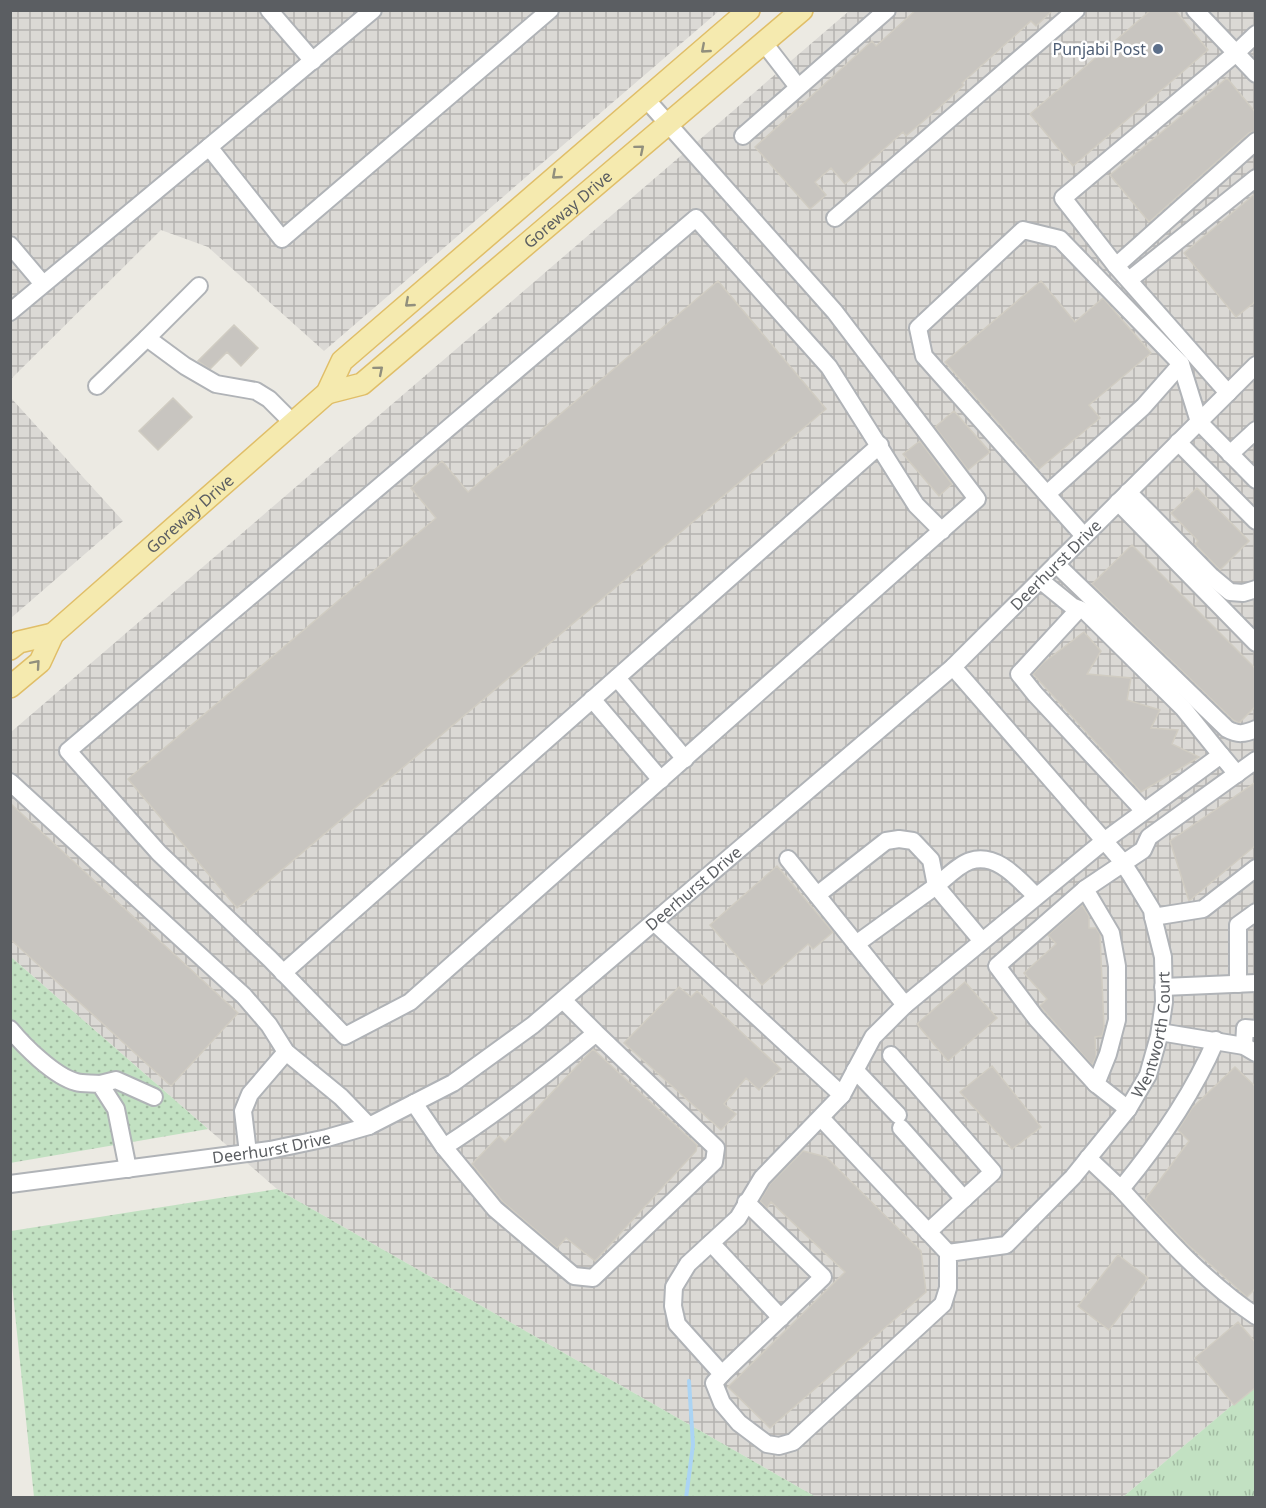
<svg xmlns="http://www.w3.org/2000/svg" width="1266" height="1508" viewBox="0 0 1266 1508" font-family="'Noto Sans',sans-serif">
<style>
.industrial{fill:url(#industrial-grid)}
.grass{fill:url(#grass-dots)}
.park{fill:url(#park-tufts)}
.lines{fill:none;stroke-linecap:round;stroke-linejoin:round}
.stream{stroke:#abd4f4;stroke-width:4}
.building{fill:#c8c5c0;stroke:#d0ccc2;stroke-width:1.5}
.minor-casing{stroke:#b0b3b7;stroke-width:20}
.major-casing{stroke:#e0be68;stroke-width:24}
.minor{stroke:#fff;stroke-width:16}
.major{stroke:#f5eaaf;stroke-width:21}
.oneway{stroke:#918f7d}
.service-dot{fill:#5c6f8a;stroke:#fff;stroke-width:2}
.labels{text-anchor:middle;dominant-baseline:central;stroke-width:5;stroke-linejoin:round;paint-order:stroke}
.service-label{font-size:16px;fill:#4e5e75;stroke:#fff;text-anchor:end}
.street-label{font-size:16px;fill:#5b5e62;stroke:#fff}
</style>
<defs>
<pattern id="industrial-grid" width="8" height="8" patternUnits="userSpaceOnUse" patternTransform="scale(1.5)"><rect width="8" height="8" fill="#dbd9d5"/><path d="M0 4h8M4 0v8" fill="none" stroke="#b5b3b0"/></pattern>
<pattern id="grass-dots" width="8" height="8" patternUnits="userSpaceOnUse" patternTransform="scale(1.5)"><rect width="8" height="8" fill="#c2e1c2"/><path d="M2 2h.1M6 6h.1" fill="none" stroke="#a1baa1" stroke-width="1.8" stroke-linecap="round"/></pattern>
<pattern id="park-tufts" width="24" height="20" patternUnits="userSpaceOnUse" patternTransform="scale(1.5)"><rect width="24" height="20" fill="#c2e1c2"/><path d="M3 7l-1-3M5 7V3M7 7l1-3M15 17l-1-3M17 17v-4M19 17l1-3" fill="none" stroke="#a1baa1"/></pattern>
</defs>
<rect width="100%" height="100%" fill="#eceae3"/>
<!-- industrial -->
<path class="industrial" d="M 11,11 L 719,11 L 324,351 L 208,247 L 161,230 L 11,379 Z
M 849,11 L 1255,11 L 1255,1386 L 1123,1497 L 816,1497 L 277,1189 L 11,957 L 11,732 Z
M 11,398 L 123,521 L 11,618 Z"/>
<!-- grass -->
<path class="grass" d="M 11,957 L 208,1129 L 10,1163 Z
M 277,1189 L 816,1497 L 34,1497 L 11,1275 L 11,1231 Z"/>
<!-- park -->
<path class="park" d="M 1255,1386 L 1255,1497 L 1123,1497 Z"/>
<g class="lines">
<!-- stream -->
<path class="stream" d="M 686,1498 L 693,1445 L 689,1381"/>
</g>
<!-- building -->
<path class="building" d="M 916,10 L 1053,10 L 1036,26 L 1031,21 L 962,83 L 964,85 L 942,105 L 906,136 L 903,132 L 845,184 L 831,168 L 815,182 L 826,195 L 810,209 L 755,147 L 872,41 L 876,46 Z
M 1151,10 L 1175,10 L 1208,50 L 1073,166 L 1030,114 Z
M 1227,78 L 1256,113 L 1256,131 L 1249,133 L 1149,222 L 1110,175 Z
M 1256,193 L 1256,301 L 1236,317 L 1184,253 Z
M 718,281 L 826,409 L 237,908 L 128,779 L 436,518 L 411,488 L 442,461 L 468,492 Z
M 1041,281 L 1075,322 L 1103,298 L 1151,353 L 1089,405 L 1100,418 L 1039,469 L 945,362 Z
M 234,325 L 258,348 L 241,366 L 227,352 L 210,369 L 198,361 Z
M 173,398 L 192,417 L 158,450 L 139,431 Z
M 954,411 L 990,452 L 968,470 L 935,427 Z
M 920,441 L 952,484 L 939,496 L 903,454 Z
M 1197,488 L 1249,541 L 1220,570 L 1195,544 L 1198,541 L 1171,513 Z
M 1132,545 L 1256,669 L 1256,706 L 1239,723 L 1233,720 L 1092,584 Z
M 1084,632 L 1101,651 L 1087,674 L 1131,678 L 1127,700 L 1160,710 L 1151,728 L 1178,730 L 1172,744 L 1199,757 L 1141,792 L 1033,674 L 1043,663 Z
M 1256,782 L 1256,845 L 1189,901 L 1170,841 Z
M 10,803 L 238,1013 L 171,1086 L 10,939 Z
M 777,866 L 833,932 L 813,949 L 808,944 L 762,985 L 710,925 Z
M 1082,905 L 1089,916 L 1089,928 L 1096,928 L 1100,934 L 1104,1028 L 1102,1036 L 1095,1037 L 1096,1057 L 1092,1065 L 1040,1006 L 1047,999 L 1024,973 L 1056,944 L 1048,935 Z
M 965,982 L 997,1018 L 948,1061 L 917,1024 Z
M 679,987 L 691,997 L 697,991 L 781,1069 L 759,1090 L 746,1078 L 724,1104 L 736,1114 L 721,1130 L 624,1043 Z
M 593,1049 L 697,1145 L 696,1151 L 595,1261 L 566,1238 L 557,1248 L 503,1202 L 472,1164 L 499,1136 L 505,1142 Z
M 992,1066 L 1041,1127 L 1012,1149 L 960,1092 Z
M 1235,1067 L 1256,1087 L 1256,1288 L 1247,1297 L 1187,1244 L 1145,1200 L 1189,1141 L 1178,1130 L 1192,1108 Z
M 803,1151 L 826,1157 L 921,1251 L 926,1292 L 770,1428 L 728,1387 L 845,1272 L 771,1202 L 767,1208 L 760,1201 L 770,1184 Z
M 1118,1255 L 1148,1278 L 1109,1330 L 1078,1306 Z
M 1238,1322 L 1256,1343 L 1256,1387 L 1234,1405 L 1195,1358 Z"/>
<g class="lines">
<!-- minor casing -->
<g class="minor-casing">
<g id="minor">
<path d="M 269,10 L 313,61"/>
<path d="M 373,10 L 209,147 L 282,239 L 550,10"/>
<path d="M 1195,10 L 1256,74"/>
<path d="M 764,43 L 798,87"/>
<path d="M 646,99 L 835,312 L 977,499 L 410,1002 L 345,1036 L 270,959 L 159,853 L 68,751 L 696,218 L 829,367 L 916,505 L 942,531"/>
<path d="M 743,136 L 887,10"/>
<path d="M 835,218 L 1076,10"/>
<path d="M 10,245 L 43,284"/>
<path d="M 1116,266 L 1256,141"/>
<path d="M 1129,280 L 1256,178"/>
<path d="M 199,286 L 147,338 L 185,366 L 216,384 L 256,391 L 269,399 L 293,423"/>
<path d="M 10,312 L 209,147"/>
<path d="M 97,386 L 147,338"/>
<path d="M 1228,393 L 1116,266 L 1063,198 L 1236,53 L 1256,34"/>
<path d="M 1178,442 L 1256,521"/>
<path d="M 1230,454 L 1256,430"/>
<path d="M 1128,492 L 1212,577 L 1230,592 L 1243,593 L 1256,589"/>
<path d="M 1047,494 L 1143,407 L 1181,364"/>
<path d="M 1118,502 L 1256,643"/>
<path d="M 1084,536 L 924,356 L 918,328 L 1023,230 L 1060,239 L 1181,364 L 1199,422 L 1256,480"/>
<path d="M 1056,564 L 1227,729 C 1238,735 1244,734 1256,729"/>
<path d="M 1040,580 L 1072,606 L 1086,612 L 1183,708 L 1221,755"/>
<path d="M 1079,609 L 1019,674 L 1035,694 L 1144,811"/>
<path d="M 617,678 L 685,759"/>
<path d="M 592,699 L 661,780"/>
<path d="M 10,782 L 244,996 L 269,1025 L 286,1052 L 341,1097 L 369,1126"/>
<path id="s1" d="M 788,859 L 905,1005 L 873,1037 L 842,1095 L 762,1178 L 738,1218 L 688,1264 L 674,1287 L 673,1306 L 677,1324 L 722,1374 L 714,1383 L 722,1403 L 739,1423 L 767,1444 L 779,1446 L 793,1442 L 943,1304 L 948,1288 L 948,1253 L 1006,1245 L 1073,1177 L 1128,1109 L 1148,1075 L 1159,1036 L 1164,1002 L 1163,957 L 1153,917 L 1152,910 L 1132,877 L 1121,860 L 953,667"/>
<path d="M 1085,889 L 997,966 L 1036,1018 L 1096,1084"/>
<path d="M 817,895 L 886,841 L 899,839 L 913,841 L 931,860 L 936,886 L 856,944"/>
<path d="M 1153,917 L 1203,909 L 1256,868"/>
<path d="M 654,922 L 842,1095"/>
<path d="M 982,941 L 936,886 C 946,878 958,865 970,861 C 997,852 1019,880 1036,896"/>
<path d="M 283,973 L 880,445"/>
<path d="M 1238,984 L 1238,925 L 1256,912"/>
<path d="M 1163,987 L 1256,983"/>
<path d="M 563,1000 L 596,1033 C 546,1075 499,1112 444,1147 L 495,1209 L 574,1276 L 593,1278 L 714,1162 L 716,1148 L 596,1033"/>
<path d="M 905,1005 L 1104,841 L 1221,755 L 1237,774"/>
<path d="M 10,1029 C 24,1046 54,1076 76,1082 C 83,1084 92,1083 100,1084 L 116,1109 L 128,1169"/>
<path d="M 1160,1032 L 1244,1046 L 1256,1053"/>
<path d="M 1244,1046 L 1245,1028 L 1256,1029"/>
<path d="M 891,1055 L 993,1172 L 928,1232"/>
<path d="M 855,1070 L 898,1115"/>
<path d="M 100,1084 L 116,1080 L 154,1097"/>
<path d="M 414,1103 L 444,1147"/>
<path d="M 1128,1109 L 1096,1084 L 1108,1054 L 1117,1020 L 1117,966 L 1111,933 L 1085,889 L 1143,850 L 1149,837 L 1256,760"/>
<path d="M 821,1118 L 948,1253"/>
<path d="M 901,1128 L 964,1199"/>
<path d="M 248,1153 L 243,1111 L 250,1094 L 286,1052"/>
<path d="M 1088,1158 L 1121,1189 C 1158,1144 1193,1094 1216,1040"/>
<path id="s2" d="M 10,1184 L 270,1150 L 327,1138 L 369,1126 L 453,1083 L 533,1025 L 953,667 L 1256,365"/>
<path d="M 1121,1189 C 1162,1234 1205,1282 1256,1316"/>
<path d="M 711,1243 L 781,1318"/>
<path d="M 722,1374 L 823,1277 L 746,1202"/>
</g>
</g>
<!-- major casing -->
<g class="major-casing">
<g id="major">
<path id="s3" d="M 327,393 L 362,384 L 802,10"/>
<path d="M 10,649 L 19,642 L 53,634"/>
<path id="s4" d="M 10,687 L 40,662 L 53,634 L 327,393 L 342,361 L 749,10"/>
</g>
</g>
<!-- minor -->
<use href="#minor" class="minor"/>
<!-- major -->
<use href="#major" class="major"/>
</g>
<!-- one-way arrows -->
<defs><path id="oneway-chevron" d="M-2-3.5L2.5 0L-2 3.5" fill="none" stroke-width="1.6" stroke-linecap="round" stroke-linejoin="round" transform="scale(1.5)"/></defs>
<g class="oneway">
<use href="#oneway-chevron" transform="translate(705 49) rotate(139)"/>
<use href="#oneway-chevron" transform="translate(640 149) rotate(-40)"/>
<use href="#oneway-chevron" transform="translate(556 175) rotate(139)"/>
<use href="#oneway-chevron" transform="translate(409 303) rotate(139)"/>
<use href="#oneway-chevron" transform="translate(379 370) rotate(-40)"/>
<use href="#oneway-chevron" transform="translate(36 664) rotate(-49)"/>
</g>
<!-- markers -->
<circle class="service-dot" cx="1158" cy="49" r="6"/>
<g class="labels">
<!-- service labels -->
<g class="service-label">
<text x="1146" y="49">Punjabi Post</text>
</g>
<!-- street labels -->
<g class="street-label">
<text stroke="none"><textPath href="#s3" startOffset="306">Goreway Drive</textPath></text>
<text stroke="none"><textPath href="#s4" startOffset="252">Goreway Drive</textPath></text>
<text stroke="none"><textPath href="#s2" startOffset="1254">Deerhurst Drive</textPath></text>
<text stroke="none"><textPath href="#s2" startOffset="768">Deerhurst Drive</textPath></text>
<text stroke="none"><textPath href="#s1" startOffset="1358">Wentworth Court</textPath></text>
<text stroke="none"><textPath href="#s2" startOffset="264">Deerhurst Drive</textPath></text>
</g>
</g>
<!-- border -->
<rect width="1266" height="1508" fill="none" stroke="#5b5e62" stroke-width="24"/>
</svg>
